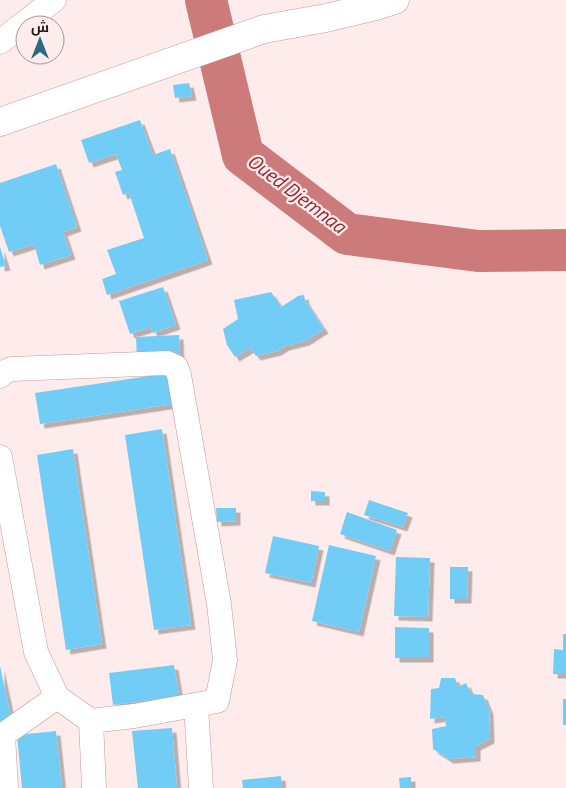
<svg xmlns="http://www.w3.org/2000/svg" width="566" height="788" viewBox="0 0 566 788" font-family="'Titillium Web',Cairo,sans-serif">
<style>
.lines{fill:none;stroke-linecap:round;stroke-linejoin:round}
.river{stroke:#cd7a7a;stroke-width:42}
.building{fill:#71cdf5;filter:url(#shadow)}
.minor-casing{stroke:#c29999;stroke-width:25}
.primary-casing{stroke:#c29999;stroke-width:29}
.minor{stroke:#fff;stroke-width:24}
.primary{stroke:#fff;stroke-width:28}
.labels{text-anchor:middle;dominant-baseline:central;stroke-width:4.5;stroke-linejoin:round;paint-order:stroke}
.water-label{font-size:20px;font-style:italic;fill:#8c2831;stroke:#feecec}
</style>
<defs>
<filter id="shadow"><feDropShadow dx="4.5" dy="4.5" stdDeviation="0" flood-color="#0004"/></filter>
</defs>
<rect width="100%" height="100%" fill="#feecec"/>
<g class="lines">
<!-- river -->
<path class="river" d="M 206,0 L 243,155 L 347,234 L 478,251 L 566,250"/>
</g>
<!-- building -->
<path class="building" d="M 189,83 L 192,96 L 175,98 L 173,85 Z
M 140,120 L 153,155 L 170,149 L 208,260 L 107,295 L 102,279 L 116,274 L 107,250 L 144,238 L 129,193 L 123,195 L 115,172 L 122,170 L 116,154 L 89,163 L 81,140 Z
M 56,164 L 77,227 L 63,232 L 71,255 L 40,265 L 34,244 L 9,252 L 0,226 L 0,183 Z
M 0,247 L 6,266 L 0,267 Z
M 163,287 L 176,325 L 153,333 L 151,327 L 130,334 L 119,301 Z
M 271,292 L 281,307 L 298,296 L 304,295 L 305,300 L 324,329 L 305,341 L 285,346 L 277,351 L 256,356 L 250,348 L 235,357 L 227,345 L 223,329 L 238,319 L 234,300 Z
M 179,335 L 180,358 L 137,360 L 136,337 Z
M 169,373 L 173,404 L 40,424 L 35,393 Z
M 162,429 L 191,625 L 154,630 L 125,435 Z
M 73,449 L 102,644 L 66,650 L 37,455 Z
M 311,491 L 325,492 L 325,501 L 311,501 Z
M 369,500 L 408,513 L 403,527 L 364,515 Z
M 216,508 L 236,508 L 236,521 L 217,522 Z
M 347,512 L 397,530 L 390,551 L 340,534 Z
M 273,536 L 319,546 L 311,583 L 265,573 Z
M 329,545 L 376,556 L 359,632 L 312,621 Z
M 396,557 L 430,558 L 428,617 L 394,616 Z
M 450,567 L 468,567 L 467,599 L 450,599 Z
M 395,627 L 429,628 L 429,658 L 395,658 Z
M 563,634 L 566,634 L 566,674 L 553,674 L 554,649 L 563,650 Z
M 174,665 L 179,696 L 113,705 L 109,673 Z
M 0,666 L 12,722 L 0,725 Z
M 441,678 L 455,678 L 458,687 L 466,683 L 471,694 L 483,695 L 489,710 L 490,739 L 476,746 L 476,757 L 449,759 L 433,749 L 432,729 L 446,726 L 445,717 L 430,719 L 431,689 L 439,688 Z
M 563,699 L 566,699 L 566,725 L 563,725 Z
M 172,728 L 177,788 L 138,788 L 132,731 Z
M 56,731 L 62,788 L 22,788 L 17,735 Z
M 281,776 L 282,788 L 243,788 L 242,780 Z
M 411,777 L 411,788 L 400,788 L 399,778 Z"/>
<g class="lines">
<!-- minor casing -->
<g class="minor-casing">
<path id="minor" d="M 0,42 L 54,0
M 0,376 L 4,372 L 12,369 L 167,363 L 176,367 L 179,375 L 219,604 L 225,660 L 217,701 L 134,716 L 91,721 L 57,697 L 36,652 L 0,457
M 196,705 L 201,788
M 91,721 L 94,788
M 6,788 L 3,735 L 57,697"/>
</g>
<!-- primary casing -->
<g class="primary-casing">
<path id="primary" d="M 0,122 L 264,29 L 326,18 L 376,6 L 395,0"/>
</g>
<!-- minor -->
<use href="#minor" class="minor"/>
<!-- primary -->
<use href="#primary" class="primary"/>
</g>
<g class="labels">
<!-- water labels -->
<g class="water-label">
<text transform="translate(297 193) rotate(37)">Oued Djemnaa</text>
</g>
</g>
<!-- north arrow -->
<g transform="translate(40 40)"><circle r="24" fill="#feecec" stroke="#a69696"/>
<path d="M0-4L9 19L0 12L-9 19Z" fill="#2d6880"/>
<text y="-8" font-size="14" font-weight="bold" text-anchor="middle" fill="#231515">ش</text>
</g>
</svg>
